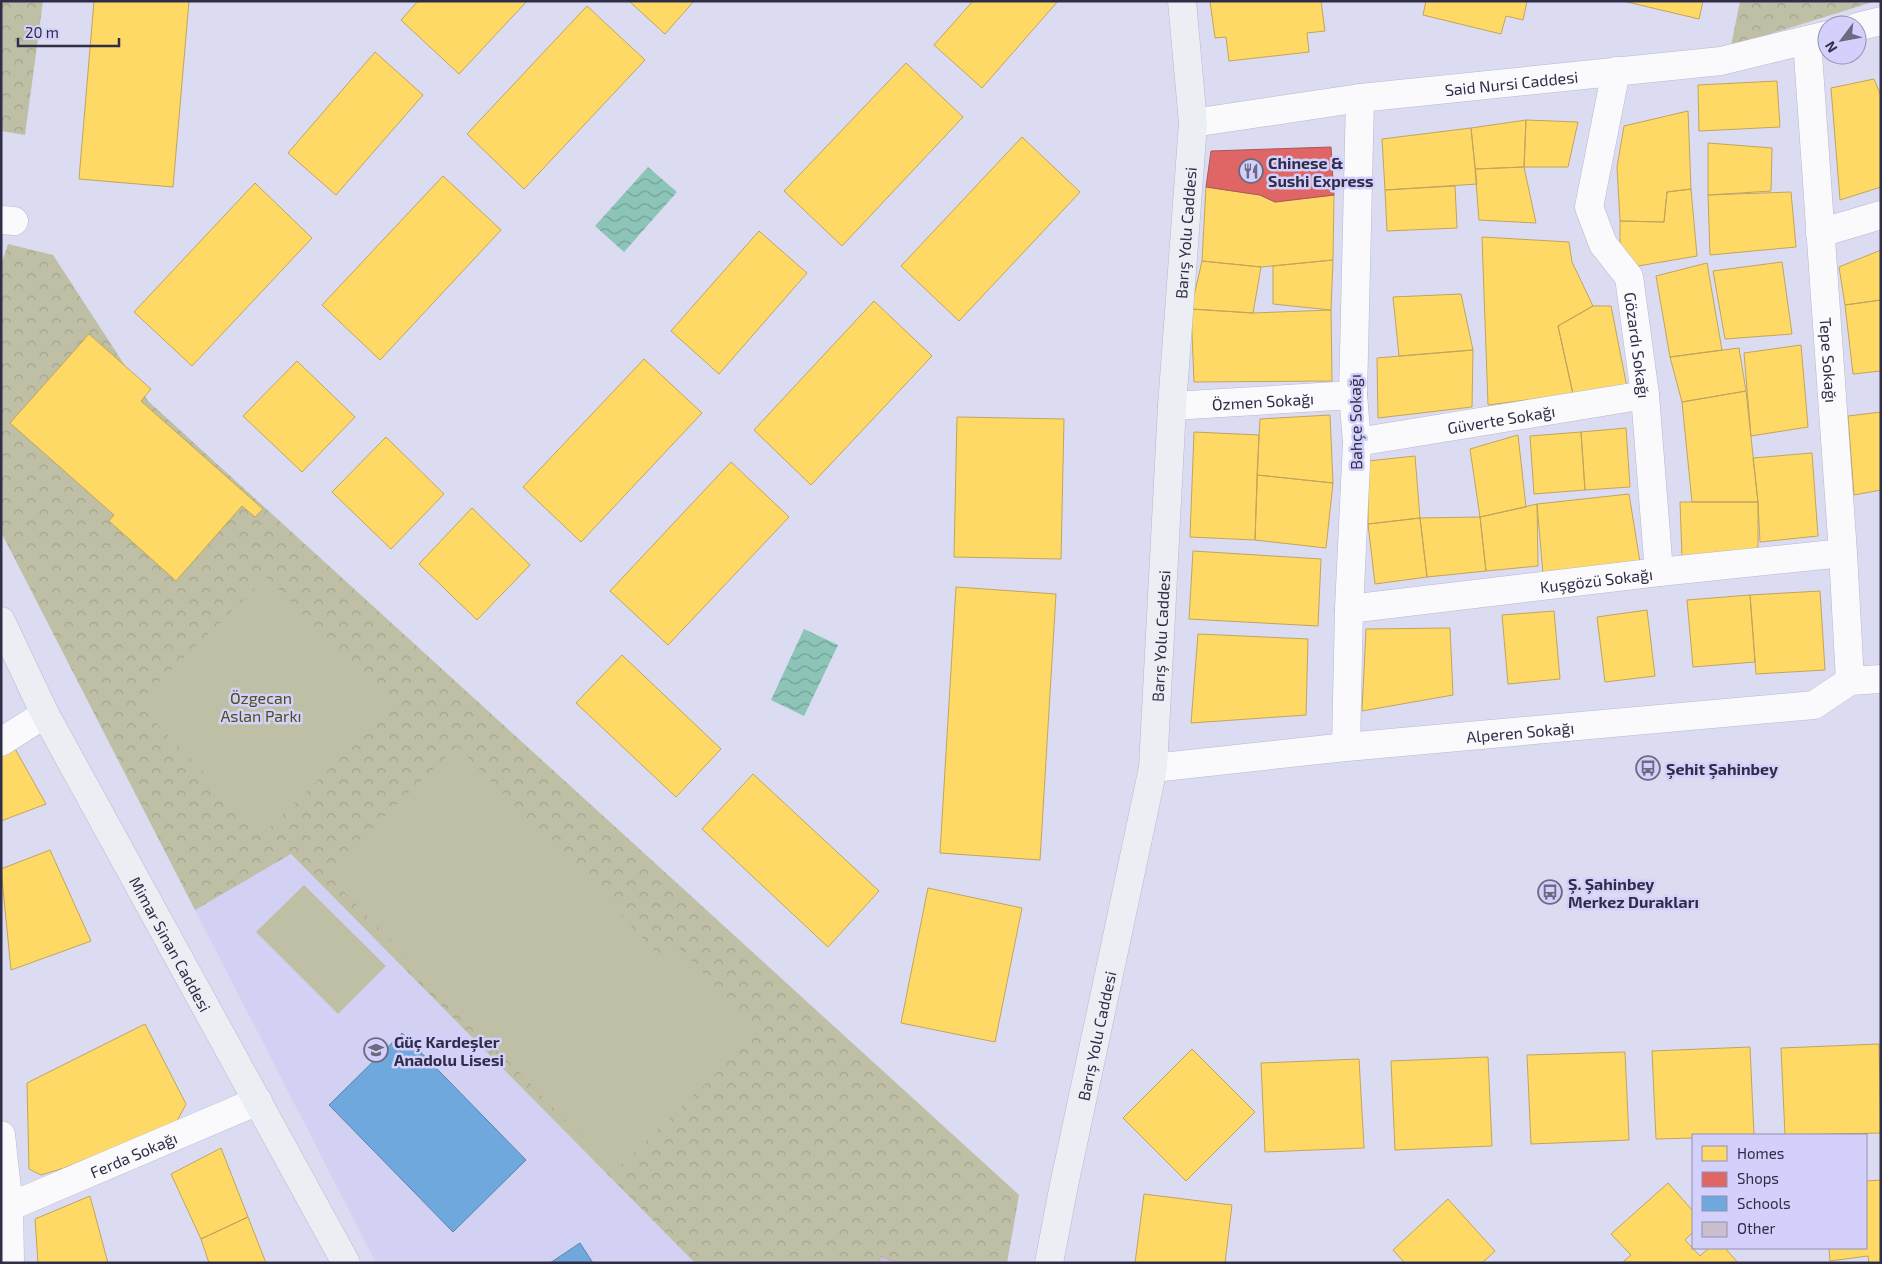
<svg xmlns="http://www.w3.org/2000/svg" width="1882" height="1264" viewBox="0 0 1882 1264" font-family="'Exo 2',sans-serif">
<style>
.built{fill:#d2d1f4}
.park{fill:url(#park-crowns)}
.pitch{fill:#bfbfa5}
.water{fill:url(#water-waves)}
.homes{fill:#ffd966;stroke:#c1a55d}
.shops{fill:#e06666;stroke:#ab555d}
.schools{fill:#6fa8dc;stroke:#5c83b0}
.building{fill:#cbbecf;stroke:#bbadbe}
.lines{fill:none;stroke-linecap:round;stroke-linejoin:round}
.street-casing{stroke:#b8b7ce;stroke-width:29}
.secondary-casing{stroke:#b8b7ce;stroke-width:29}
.street{stroke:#fafafd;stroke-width:28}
.secondary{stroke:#ebeff3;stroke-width:28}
.labels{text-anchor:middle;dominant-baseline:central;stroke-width:5;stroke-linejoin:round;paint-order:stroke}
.street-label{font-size:16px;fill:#302d48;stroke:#d3d1fb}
.poi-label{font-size:16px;font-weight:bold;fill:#302d48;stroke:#d3d1fb;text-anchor:start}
.park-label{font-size:16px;fill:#504f19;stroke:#d3d1fb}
</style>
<defs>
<pattern id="park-crowns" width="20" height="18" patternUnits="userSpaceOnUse" patternTransform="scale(1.25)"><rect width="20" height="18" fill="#bfbfa5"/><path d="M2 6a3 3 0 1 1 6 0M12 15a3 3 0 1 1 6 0" fill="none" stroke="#a4a490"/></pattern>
<pattern id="water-waves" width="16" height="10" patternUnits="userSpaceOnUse" patternTransform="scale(1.25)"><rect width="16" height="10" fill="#8cc5b7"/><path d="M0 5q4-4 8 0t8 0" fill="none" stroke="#73a097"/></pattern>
</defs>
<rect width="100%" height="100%" fill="#dbdbf1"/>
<!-- built -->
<path class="built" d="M 291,854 L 695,1263 L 376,1263 L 195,910 Z"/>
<!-- park -->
<path class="park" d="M 1,1 L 43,1 L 25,135 L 1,131 Z
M 1740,1 L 1876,1 L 1731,46 Z
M 8,244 L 53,255 L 148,401 L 1019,1195 L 1007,1263 L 695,1263 L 291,854 L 195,910 L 1,532 L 1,265 Z"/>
<!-- pitch -->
<path class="pitch" d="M 267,577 L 393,707 L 263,834 L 137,703 Z
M 457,746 L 663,959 L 677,946 L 759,1032 L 615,1171 L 326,873 Z
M 304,885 L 386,966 L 338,1014 L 256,932 Z"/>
<!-- water -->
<path class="water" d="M 648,167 L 677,192 L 624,252 L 595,226 Z
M 804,629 L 838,645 L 804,716 L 771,700 Z"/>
<!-- homes -->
<path class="homes" d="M 94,1 L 189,1 L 173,187 L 79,179 Z
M 418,1 L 527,1 L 459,74 L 401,20 Z
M 629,1 L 694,1 L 665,34 Z
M 973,1 L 1058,1 L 982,88 L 934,45 Z
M 1210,1 L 1321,1 L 1325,31 L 1307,33 L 1309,52 L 1229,61 L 1226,37 L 1215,38 Z
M 1426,1 L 1527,1 L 1523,20 L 1506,16 L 1501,34 L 1423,15 Z
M 1623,1 L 1703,1 L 1699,19 Z
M 587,6 L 645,60 L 524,189 L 467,134 Z
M 375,52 L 423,95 L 336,195 L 288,153 Z
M 906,63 L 963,117 L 842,246 L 784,191 Z
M 1874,79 L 1881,96 L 1881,187 L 1840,200 L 1831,88 Z
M 1777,81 L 1780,127 L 1699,131 L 1698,85 Z
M 1688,111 L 1691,189 L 1667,192 L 1664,222 L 1620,221 L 1617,167 L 1624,126 Z
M 1526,120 L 1524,167 L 1475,169 L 1471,128 Z
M 1526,120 L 1578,122 L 1568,167 L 1524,167 Z
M 1471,128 L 1477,184 L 1385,190 L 1382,139 Z
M 1022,137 L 1080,192 L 959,321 L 901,266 Z
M 1708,143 L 1772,148 L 1771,191 L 1708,195 Z
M 1524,167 L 1536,223 L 1479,220 L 1475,169 Z
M 443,176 L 501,230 L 380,360 L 322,305 Z
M 255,183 L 312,238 L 192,366 L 134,312 Z
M 1455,186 L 1457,228 L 1387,231 L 1385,190 Z
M 1206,187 L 1260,195 L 1275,202 L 1334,195 L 1333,260 L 1261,267 L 1202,261 Z
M 1691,189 L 1697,256 L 1638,266 L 1620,246 L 1620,221 L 1664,222 L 1667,192 Z
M 1791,192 L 1796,247 L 1710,255 L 1708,195 Z
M 759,231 L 807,273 L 719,374 L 671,331 Z
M 1482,237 L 1569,242 L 1572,262 L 1593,306 L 1558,326 L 1573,394 L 1488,405 Z
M 1881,250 L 1881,300 L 1845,305 L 1839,267 Z
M 1333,260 L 1331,310 L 1273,304 L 1273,266 Z
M 1202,261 L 1261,267 L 1253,313 L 1191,309 Z
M 1782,262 L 1792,334 L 1725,339 L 1713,271 Z
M 1707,263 L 1722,350 L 1670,357 L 1656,276 Z
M 1461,294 L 1473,350 L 1399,356 L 1393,297 Z
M 1881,300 L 1881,371 L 1853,374 L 1845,305 Z
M 874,301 L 932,356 L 811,485 L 754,430 Z
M 1593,306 L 1611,306 L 1627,387 L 1573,394 L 1558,326 Z
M 1191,309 L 1253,313 L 1331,310 L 1332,381 L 1194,382 Z
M 89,334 L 151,389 L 141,401 L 263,509 L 255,517 L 242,506 L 176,581 L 109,521 L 114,515 L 10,423 Z
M 1801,345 L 1808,427 L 1751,436 L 1744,353 Z
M 1739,348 L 1746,391 L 1682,402 L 1670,357 Z
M 1473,350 L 1472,407 L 1378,418 L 1377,358 Z
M 644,359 L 702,413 L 581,542 L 523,487 Z
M 297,361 L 355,417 L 302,472 L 243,416 Z
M 1746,391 L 1758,502 L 1692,502 L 1682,402 Z
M 1881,412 L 1881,490 L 1854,495 L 1848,416 Z
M 1330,415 L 1333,483 L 1257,475 L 1260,419 Z
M 957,417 L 1064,419 L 1061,559 L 954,557 Z
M 1626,428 L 1630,487 L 1585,490 L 1581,432 Z
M 1194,432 L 1259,435 L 1255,540 L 1190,537 Z
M 1581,432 L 1585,490 L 1534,494 L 1530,436 Z
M 1518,435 L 1526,507 L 1480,517 L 1470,449 Z
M 386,437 L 444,494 L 391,549 L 332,492 Z
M 1812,453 L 1818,536 L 1760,542 L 1758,502 L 1753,458 Z
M 1415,456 L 1420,518 L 1368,524 L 1368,461 Z
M 731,462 L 789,517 L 668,645 L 610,591 Z
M 1257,475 L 1333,483 L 1326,548 L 1255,540 Z
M 1629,494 L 1640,562 L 1543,574 L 1537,504 Z
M 1680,502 L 1758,502 L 1758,548 L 1682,558 Z
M 1537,504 L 1538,566 L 1486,571 L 1480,517 Z
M 472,508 L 530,565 L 477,620 L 419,564 Z
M 1480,517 L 1486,571 L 1427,577 L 1420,518 Z
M 1420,518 L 1427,577 L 1375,584 L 1368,524 Z
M 1193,551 L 1321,559 L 1318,626 L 1189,619 Z
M 956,587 L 1056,594 L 1040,860 L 940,853 Z
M 1820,591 L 1825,670 L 1756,674 L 1750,595 Z
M 1750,595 L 1755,662 L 1693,667 L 1687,600 Z
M 1647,610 L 1655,676 L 1605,682 L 1597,617 Z
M 1554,611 L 1560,679 L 1508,684 L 1502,615 Z
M 1450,628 L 1453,695 L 1362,711 L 1366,629 Z
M 1198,634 L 1308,639 L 1306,715 L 1191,723 Z
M 622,655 L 721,749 L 676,797 L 576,703 Z
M 14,747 L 46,804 L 1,821 L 1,753 Z
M 753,774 L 879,891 L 828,947 L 702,829 Z
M 50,850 L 91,941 L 11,970 L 1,869 Z
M 928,888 L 1022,908 L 995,1042 L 901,1023 Z
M 145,1024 L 186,1104 L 176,1123 L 64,1168 L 41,1175 L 29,1169 L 27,1083 Z
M 1879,1044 L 1881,1133 L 1785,1135 L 1781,1048 Z
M 1750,1047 L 1754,1135 L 1693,1135 L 1693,1138 L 1656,1139 L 1652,1051 Z
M 1192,1049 L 1255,1112 L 1186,1181 L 1123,1118 Z
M 1625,1052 L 1629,1140 L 1531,1144 L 1527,1055 Z
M 1488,1057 L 1492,1146 L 1395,1150 L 1391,1061 Z
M 1359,1059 L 1364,1148 L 1265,1152 L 1261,1063 Z
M 221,1148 L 248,1217 L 201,1239 L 171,1174 Z
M 1881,1180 L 1881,1263 L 1869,1263 L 1868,1256 L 1830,1261 L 1829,1248 L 1866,1248 L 1866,1181 Z
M 1668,1183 L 1693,1211 L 1693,1232 L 1685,1240 L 1700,1256 L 1709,1248 L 1725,1248 L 1738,1263 L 1623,1262 L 1631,1255 L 1611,1234 Z
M 1144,1194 L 1232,1205 L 1225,1263 L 1135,1263 Z
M 90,1196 L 108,1263 L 38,1263 L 35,1219 Z
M 1448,1199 L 1495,1251 L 1482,1263 L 1405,1263 L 1393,1250 Z
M 248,1217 L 266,1263 L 209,1263 L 201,1239 Z"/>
<!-- shops -->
<path class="shops" d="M 1331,147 L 1334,195 L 1275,202 L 1260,195 L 1206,187 L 1211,151 Z"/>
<!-- schools -->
<path class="schools" d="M 402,1033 L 526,1160 L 453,1232 L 329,1105 Z
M 580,1243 L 593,1263 L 550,1263 Z"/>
<!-- building -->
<path class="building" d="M 881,1256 L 898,1263 L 878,1263 Z"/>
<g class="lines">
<!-- street casing -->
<g class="street-casing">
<g id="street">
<path d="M 1857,27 L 1881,21"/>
<path id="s1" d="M 1807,40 L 1843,553 L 1850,681"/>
<path id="s2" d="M 1616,71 L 1589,207 L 1603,244 L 1629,277 L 1645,395 L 1659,572"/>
<path id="s3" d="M 1193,123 L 1360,98 L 1721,61 L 1827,35"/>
<path d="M 1,220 L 14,221"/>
<path d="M 1820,233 L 1881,215"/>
<path id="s4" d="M 1172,406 L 1353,395"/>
<path id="s5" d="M 1357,442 L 1645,395"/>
<path id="s6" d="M 1349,609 L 1659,572 L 1843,553"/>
<path d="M 1,742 L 45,714"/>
<path d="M 1346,747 L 1349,609 L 1357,442 L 1353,395 L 1360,98"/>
<path id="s7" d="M 1153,768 L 1346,747 L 1814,705 L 1850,681 L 1881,679"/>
<path d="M 1,1135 L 9,1207 L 10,1263"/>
<path id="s8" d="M 9,1207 L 258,1101"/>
</g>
</g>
<!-- secondary casing -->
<g class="secondary-casing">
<g id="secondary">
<path id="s9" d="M 1,621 L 45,714 L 346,1263"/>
<path id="s10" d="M 1049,1263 L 1063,1190 L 1153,768 L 1172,406 L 1193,123 L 1182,1"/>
</g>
</g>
<!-- street -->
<use href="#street" class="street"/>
<!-- secondary -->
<use href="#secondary" class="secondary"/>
</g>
<!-- icons -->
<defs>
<g id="restaurant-ring" transform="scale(1.25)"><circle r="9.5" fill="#d3d1fb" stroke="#6c6a83" stroke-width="1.5"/><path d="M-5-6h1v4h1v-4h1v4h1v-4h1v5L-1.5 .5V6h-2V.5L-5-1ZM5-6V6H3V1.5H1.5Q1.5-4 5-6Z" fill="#6c6a83"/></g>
<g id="bus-ring" transform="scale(1.25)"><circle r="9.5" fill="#d3d1fb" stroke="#6c6a83" stroke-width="1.5"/><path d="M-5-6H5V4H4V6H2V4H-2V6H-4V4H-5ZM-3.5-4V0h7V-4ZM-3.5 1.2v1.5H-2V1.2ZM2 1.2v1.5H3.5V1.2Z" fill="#6c6a83"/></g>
<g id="school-ring" transform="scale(1.25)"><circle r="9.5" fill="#d3d1fb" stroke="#6c6a83" stroke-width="1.5"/><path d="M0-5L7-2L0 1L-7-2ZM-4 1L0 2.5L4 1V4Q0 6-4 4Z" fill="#6c6a83"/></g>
</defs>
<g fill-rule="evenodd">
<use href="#restaurant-ring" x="1251" y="171"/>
<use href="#bus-ring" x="1648" y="768"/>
<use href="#bus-ring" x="1550" y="892"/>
<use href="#school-ring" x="376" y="1050"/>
</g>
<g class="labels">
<!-- street labels -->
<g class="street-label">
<text stroke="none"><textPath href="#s3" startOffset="321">Said Nursi Caddesi</textPath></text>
<text stroke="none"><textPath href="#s10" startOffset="1042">Barış Yolu Caddesi</textPath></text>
<text stroke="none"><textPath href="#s2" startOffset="289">Gözardı Sokağı</textPath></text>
<text stroke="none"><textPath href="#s1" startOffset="321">Tepe Sokağı</textPath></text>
<text stroke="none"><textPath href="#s4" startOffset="91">Özmen Sokağı</textPath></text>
<text stroke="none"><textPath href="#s5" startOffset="146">Güverte Sokağı</textPath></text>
<text transform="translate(1355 422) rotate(-91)">Bahçe Sokağı</text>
<text stroke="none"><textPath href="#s6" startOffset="249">Kuşgözü Sokağı</textPath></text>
<text stroke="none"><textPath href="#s10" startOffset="638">Barış Yolu Caddesi</textPath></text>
<text stroke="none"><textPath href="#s7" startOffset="369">Alperen Sokağı</textPath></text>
<text stroke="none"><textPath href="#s9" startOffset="365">Mimar Sinan Caddesi</textPath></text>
<text stroke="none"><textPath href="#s10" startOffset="232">Barış Yolu Caddesi</textPath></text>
<text stroke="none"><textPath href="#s8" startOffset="135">Ferda Sokağı</textPath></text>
</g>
<!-- poi labels -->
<g class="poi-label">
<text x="1268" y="162">Chinese &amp;<tspan x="1268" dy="18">Sushi Express</tspan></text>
<text x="1666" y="768">Şehit Şahinbey</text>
<text x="1568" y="883">Ş. Şahinbey<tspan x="1568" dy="18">Merkez Durakları</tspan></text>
<text x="394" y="1041">Güç Kardeşler<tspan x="394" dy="18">Anadolu Lisesi</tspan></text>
</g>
<!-- park labels -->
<g class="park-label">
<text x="261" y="697">Özgecan<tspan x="261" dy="18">Aslan Parkı</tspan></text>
</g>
</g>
<!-- border -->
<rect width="1882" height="1264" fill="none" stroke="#302d48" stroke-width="5"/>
<!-- legend -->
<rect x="1692" y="1134" width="175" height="115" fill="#d3d1fb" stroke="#928fb3"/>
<rect x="1702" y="1146" width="25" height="15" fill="#ffd966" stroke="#928fb3"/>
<text x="1737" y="1159" font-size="15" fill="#302d48">Homes</text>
<rect x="1702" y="1172" width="25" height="15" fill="#e06666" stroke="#928fb3"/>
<text x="1737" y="1184" font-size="15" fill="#302d48">Shops</text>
<rect x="1702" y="1196" width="25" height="15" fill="#6fa8dc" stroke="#928fb3"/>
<text x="1737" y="1209" font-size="15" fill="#302d48">Schools</text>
<rect x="1702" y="1222" width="25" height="15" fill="#cbbecf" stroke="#928fb3"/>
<text x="1737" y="1234" font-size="15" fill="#302d48">Other</text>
<!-- north arrow -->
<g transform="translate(1842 40) rotate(238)"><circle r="24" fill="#d3d1fb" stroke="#928fb3"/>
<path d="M0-4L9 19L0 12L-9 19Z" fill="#6c6a83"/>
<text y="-8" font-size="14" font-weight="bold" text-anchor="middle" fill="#302d48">N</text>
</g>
<!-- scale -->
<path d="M18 38v8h101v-8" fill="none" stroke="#302d48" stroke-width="2.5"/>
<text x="25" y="38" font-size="15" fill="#302d48" stroke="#d3d1fb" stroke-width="4" paint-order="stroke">20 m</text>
</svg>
